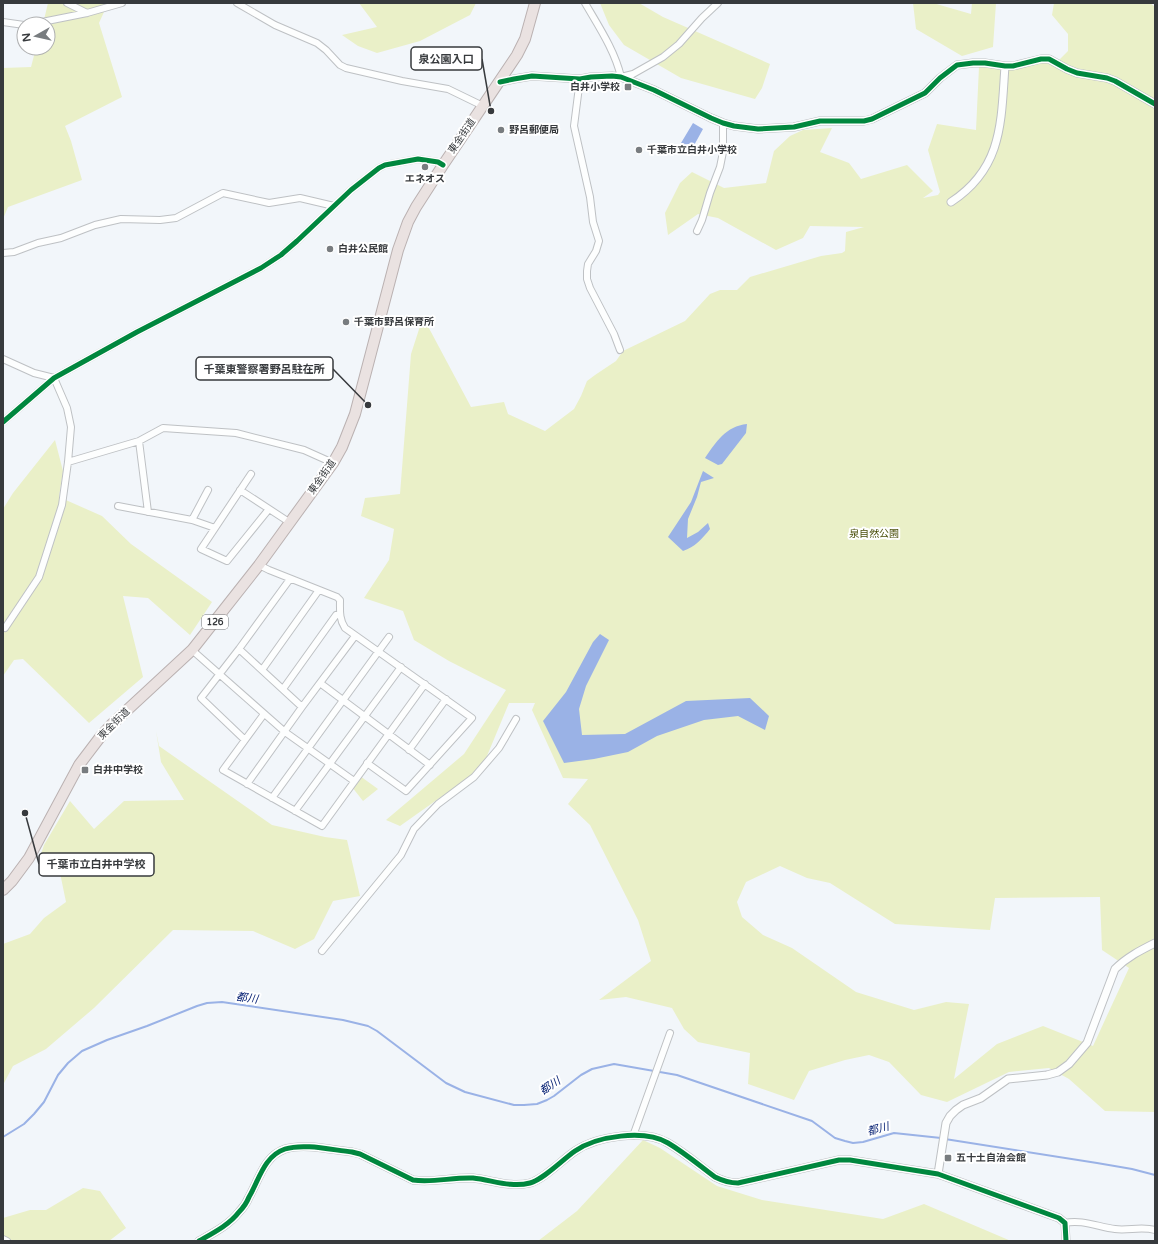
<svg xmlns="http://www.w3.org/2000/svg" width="1158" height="1244" viewBox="0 0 1158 1244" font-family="'Varela Round','Noto Sans JP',sans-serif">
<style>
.green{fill:#eaf0c8;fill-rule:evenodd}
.water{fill:#9ab2e6}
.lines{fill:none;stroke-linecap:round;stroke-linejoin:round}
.stream{stroke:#9ab2e6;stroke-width:2}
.minor-casing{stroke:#bec1c4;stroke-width:8}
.tertiary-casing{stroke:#bec1c4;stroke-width:9}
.trunk-casing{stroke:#bab1b1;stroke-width:12}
.minor{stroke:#fdfefe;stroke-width:6}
.tertiary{stroke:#fdfefe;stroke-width:7}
.trunk{stroke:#eae2e1;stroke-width:10}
.cycleway-casing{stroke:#fff;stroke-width:8}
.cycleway{stroke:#00873e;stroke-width:5}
.poi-dot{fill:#787c7f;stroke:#fff;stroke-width:1.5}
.labels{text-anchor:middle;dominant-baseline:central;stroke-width:4;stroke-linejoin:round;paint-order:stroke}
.shield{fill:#fff;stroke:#737577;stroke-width:1}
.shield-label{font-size:9px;font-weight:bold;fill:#373a3d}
.poi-label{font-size:10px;font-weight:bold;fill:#373a3d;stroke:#fff;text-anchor:start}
.street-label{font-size:10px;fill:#373a3d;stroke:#fff}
.park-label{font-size:10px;fill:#4a4f0a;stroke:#fff}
.water-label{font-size:11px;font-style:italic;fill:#082274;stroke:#fff}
.leader{fill:none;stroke:#373a3d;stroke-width:1.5}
.callout-dot{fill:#373a3d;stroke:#fff;stroke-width:1.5}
.callout{fill:#fff;stroke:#373a3d;stroke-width:1.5}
.callout-label{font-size:11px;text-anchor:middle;font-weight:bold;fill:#373a3d}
</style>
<rect width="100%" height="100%" fill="#f2f6fa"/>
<!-- green -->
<path class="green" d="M 48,3 L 108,3 L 99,23 L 122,97 L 65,126 L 71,141 L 82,180 L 8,207 L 3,219 L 3,68 L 31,67 L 36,48 L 48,48 L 48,24 L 43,24 Z
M 359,3 L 476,3 L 470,15 L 420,41 L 377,53 L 358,46 L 342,35 L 377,27 Z
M 600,3 L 639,3 L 663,17 L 770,64 L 762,88 L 755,99 L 681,78 L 624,45 L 609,25 Z
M 913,3 L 933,3 L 971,14 L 972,3 L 996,3 L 993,47 L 962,56 L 916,29 Z
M 1054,3 L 1150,3 L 1155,7 L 1155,1112 L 1105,1111 L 1069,1079 L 1049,1068 L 1009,1072 L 947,1102 L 921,1095 L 889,1062 L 869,1055 L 845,1060 L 809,1071 L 794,1100 L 748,1084 L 750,1053 L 698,1042 L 684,1029 L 672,1008 L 626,997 L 599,1000 L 651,961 L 638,920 L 590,825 L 568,804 L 588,779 L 563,778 L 532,710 L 535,703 L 509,703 L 482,768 L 400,826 L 386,820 L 464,754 L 506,690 L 449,661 L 414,640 L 403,611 L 364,598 L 389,560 L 394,529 L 361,516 L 365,498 L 400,494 L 411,354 L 423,317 L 471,407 L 504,402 L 508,414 L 545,431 L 574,409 L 581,396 L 587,381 L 595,375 L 616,361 L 623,351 L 685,321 L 710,294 L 720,290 L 737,290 L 750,277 L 821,256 L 842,253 L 845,251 L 846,232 L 864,227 L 810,226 L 803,238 L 776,250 L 718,218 L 698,214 L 668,235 L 665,213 L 680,183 L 692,172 L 724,188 L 766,183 L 774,151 L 790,136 L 803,130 L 832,128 L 820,152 L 849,163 L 861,179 L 907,165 L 933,191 L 923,198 L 938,195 L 940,192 L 928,150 L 937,124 L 976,130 L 979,67 L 1013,68 L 1042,62 L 1054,65 L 1068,51 L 1068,34 L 1052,15 ZM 780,866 L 807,878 L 830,883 L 895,924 L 990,930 L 995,898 L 1100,897 L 1102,950 L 1129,968 L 1093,1046 L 1043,1026 L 997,1044 L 954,1079 L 969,1004 L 946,1002 L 914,1010 L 856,992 L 792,948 L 763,935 L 742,917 L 737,902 L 746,882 Z
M 55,440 L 63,471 L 59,497 L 102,516 L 131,544 L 212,602 L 190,635 L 148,598 L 123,596 L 143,677 L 89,723 L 23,659 L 14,660 L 3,676 L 3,509 L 13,493 Z
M 156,731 L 159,746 L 272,825 L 325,837 L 347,840 L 360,896 L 333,901 L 314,939 L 295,949 L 253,931 L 173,930 L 94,1008 L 46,1049 L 13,1066 L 3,1085 L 3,944 L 30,934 L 44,918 L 66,902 L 60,873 L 38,863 L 44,845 L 70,801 L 94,829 L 124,801 L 184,800 L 161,762 Z
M 360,776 L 378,789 L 363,801 L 352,787 Z
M 643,1140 L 660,1148 L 717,1186 L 762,1200 L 883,1219 L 924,1204 L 1011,1241 L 538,1241 L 577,1211 Z
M 83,1188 L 100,1191 L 126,1228 L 109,1241 L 5,1241 L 3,1238 L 3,1218 L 30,1210 L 46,1210 Z"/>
<!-- water -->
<path class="water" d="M 693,123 L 703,129 L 692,149 L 681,143 Z
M 747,424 L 746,433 L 722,464 L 718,465 L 705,458 C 716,442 726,426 747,424 Z
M 703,471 L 714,478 L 701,482 L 697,497 L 688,519 L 687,538 L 698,532 L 708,523 L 710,529 C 702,539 695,547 683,551 L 668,537 L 691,502 Z
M 600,634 L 609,640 L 586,686 L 579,709 L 582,735 L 625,734 L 686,701 L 750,698 L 769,716 L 765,730 L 738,716 L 704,720 L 657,736 L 628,752 L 594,759 L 564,763 L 543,721 L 566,692 L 593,642 Z"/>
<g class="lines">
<!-- stream -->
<path class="stream" d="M 3,1137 L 24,1124 L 34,1114 L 44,1102 L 58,1075 L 68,1063 L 82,1051 L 107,1040 L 147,1026 L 197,1006 L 207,1003 L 222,1002 L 343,1020 L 368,1026 L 377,1031 L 446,1083 L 465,1092 L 514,1105 L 524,1105 L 537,1104 L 547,1100 L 554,1096 L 581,1075 L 592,1069 L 614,1064 L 677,1075 L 812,1121 L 835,1138 L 845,1141 L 853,1143 L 863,1142 L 894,1133 L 941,1138
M 945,1139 L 1097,1163 L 1132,1169 L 1155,1175"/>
<!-- minor casing -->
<g class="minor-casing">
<path id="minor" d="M 67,3 L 87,13
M 237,3 L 275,25 L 317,43 L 326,50 L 340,65 L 346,68 L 402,81 L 448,89 L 483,106
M 585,3 C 599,27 615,51 621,77 L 633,74 L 663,57 L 679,44 L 702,18 L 718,3
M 3,22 L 24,25
M 32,24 L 87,13 L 122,3
M 580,79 L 574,126 L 590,197 L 593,222 L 599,241 L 596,251 L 588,264 L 587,271 L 587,279 L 590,288 L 614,334 L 620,350
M 697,231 L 702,220 L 710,193 L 720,167 L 723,152 L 723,123
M 3,253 L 14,252 L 38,243 L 61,238 L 95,225 L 121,219 L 160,220 L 176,218 L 223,193 L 269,203 L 300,198 L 334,206
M 3,359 L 34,373 L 54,378 L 67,408 L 71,427 L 68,462 L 62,505 L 39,577 L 5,628
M 3,422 L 54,378 L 137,332 L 261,268 L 281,255 L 297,241 L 351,190 L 379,168 L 385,165 L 418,159 L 438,162 L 443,165
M 139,441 L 148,512
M 68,462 L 139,441 L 163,428 L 236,433 L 304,450 L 333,463
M 251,474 L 201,549 L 227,561 L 269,509
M 240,490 L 289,522
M 118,506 L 192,520 L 215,528
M 192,520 L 208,490
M 259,565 L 269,570 L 337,597 L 340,600 C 340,610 339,619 345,628 L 472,718 L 406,791 L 367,763
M 239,649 L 302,707
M 192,650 L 285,732 L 354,781
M 262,670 L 319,590
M 320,683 L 430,765
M 283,689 L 336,615 L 340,614
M 264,714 L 223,770 L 322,826 L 425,684
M 245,740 L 201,698 L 239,649 L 290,579
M 409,750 L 446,699
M 247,784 L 302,707 L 355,636
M 272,798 L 389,637
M 295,811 L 401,667
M 322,951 L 401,855 L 414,829 L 438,804 L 474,777 L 499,748 L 516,719
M 633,1136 L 670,1033
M 1065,1223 C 1081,1219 1099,1227 1115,1229 C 1128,1231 1141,1226 1155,1230
M 3,1239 L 7,1241"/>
</g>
<!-- tertiary casing -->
<g class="tertiary-casing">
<path id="tertiary" d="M 500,82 L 514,79 L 532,76 L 580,79 L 591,77 L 612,76 L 621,77 L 654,90 L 711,118 L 723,123 L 734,126 L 758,129 L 794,127 L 820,121 L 864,121 L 872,119 L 925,93 L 940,78 L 957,65 L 973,63 L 985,63 L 1005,66 L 1013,66 L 1041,59 L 1049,59 L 1067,69 L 1077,73 L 1107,78 L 1115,81 L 1155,104
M 951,202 C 1003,168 1001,122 1005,66
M 938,1174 L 946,1123 L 950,1116 L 956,1110 L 963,1105 L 981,1098 L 1008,1079 L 1047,1075 L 1058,1072 L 1069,1064 L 1087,1043 L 1115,969 C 1127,957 1141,950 1155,943
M 199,1241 C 213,1233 229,1225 239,1212 C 243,1208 247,1202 249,1197 C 259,1180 264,1156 285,1149 C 304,1143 332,1150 352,1152 L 360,1154 L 413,1180 C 433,1183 453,1177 473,1178 C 492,1180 511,1188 530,1183 C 544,1179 562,1160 575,1151 C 597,1136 644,1129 668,1143 C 685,1153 700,1166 715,1177 C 723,1181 729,1183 738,1183 L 839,1160 L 850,1160 L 938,1174 L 1059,1218 L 1065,1223 L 1066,1241"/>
</g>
<!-- trunk casing -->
<g class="trunk-casing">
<path id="trunk" d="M 3,890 L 12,881 L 29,858 L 79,765 L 101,736 L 111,725 L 192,650 L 259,565 L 333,463 L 342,447 L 355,414 L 398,250 L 408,222 L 416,207 L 443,165 L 517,55 L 525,39 L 535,3"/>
</g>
<!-- minor -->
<use href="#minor" class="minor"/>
<!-- tertiary -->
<use href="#tertiary" class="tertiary"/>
<!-- trunk -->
<use href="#trunk" class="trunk"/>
<!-- cycleway casing -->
<g class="cycleway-casing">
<path id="cycleway" d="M 500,82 L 514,79 L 532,76 L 580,79 L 591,77 L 612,76 L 621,77 L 654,90 L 711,118 L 723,123 L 734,126 L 758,129 L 794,127 L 820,121 L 864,121 L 872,119 L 925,93 L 940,78 L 957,65 L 973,63 L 985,63 L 1005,66 L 1013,66 L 1041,59 L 1049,59 L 1067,69 L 1077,73 L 1107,78 L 1115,81 L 1155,104
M 3,422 L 54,378 L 137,332 L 261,268 L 281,255 L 297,241 L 351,190 L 379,168 L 385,165 L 418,159 L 438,162 L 443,165
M 199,1241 C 213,1233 229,1225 239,1212 C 243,1208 247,1202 249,1197 C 259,1180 264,1156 285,1149 C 304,1143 332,1150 352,1152 L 360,1154 L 413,1180 C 433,1183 453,1177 473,1178 C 492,1180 511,1188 530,1183 C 544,1179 562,1160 575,1151 C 597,1136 644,1129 668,1143 C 685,1153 700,1166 715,1177 C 723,1181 729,1183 738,1183 L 839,1160 L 850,1160 L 938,1174 L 1059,1218 L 1065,1223 L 1066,1241"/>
</g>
<!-- cycleway -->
<use href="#cycleway" class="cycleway"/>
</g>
<!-- markers -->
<g class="poi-dot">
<rect x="624" y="83" width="8" height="8" rx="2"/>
<circle cx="501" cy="130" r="4"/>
<circle cx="639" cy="150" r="4"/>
<circle cx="425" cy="167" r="4"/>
<circle cx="330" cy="249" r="4"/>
<circle cx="346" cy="322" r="4"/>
<rect x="81" y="766" width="8" height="8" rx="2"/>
<rect x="944" y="1154" width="8" height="8" rx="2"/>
</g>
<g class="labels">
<!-- shield labels -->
<rect class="shield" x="202" y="615" width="26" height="14" rx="3"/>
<g class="shield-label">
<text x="215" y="622">126</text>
</g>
<!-- poi labels -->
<g class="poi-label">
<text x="620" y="87" text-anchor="end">白井小学校</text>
<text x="509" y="130">野呂郵便局</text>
<text x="647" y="150">千葉市立白井小学校</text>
<text x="425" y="179" text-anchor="middle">エネオス</text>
<text x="338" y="249">白井公民館</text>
<text x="354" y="322">千葉市野呂保育所</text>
<text x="93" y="770">白井中学校</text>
<text x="956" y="1158">五十土自治会館</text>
</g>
<!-- street labels -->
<g class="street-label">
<text transform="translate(462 136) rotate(-56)">東金街道</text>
<text transform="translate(322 477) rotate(-55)">東金街道</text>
<text transform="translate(114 724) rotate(-45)">東金街道</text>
</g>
<!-- park labels -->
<g class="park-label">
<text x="874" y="534">泉自然公園</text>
</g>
<!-- water labels -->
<g class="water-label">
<text transform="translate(247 998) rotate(8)">都川</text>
<text transform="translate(550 1086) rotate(-34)">都川</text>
<text transform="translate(878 1129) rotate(-15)">都川</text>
</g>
</g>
<!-- callouts -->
<path class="leader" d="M491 111L482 59M368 405L333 369M25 813L39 864"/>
<g class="callout-dot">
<circle cx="491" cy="111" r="4"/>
<circle cx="368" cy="405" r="4"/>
<circle cx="25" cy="813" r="4"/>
</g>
<g class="callout">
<rect x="411" y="47" width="71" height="23" rx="4"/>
<rect x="196" y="357" width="137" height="23" rx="4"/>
<rect x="39" y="853" width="115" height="23" rx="4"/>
</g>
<g class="callout-label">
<text x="446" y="63">泉公園入口</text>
<text x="264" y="373">千葉東警察署野呂駐在所</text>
<text x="96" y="868">千葉市立白井中学校</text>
</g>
<!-- border -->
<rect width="1158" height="1244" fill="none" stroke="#373a3d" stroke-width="8"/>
<!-- north arrow -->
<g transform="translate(36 36) rotate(262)"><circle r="19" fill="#ffffff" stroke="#afb0b1"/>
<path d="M0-3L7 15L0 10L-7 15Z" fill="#787c7f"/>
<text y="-6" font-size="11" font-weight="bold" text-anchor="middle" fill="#373a3d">N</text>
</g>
</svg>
